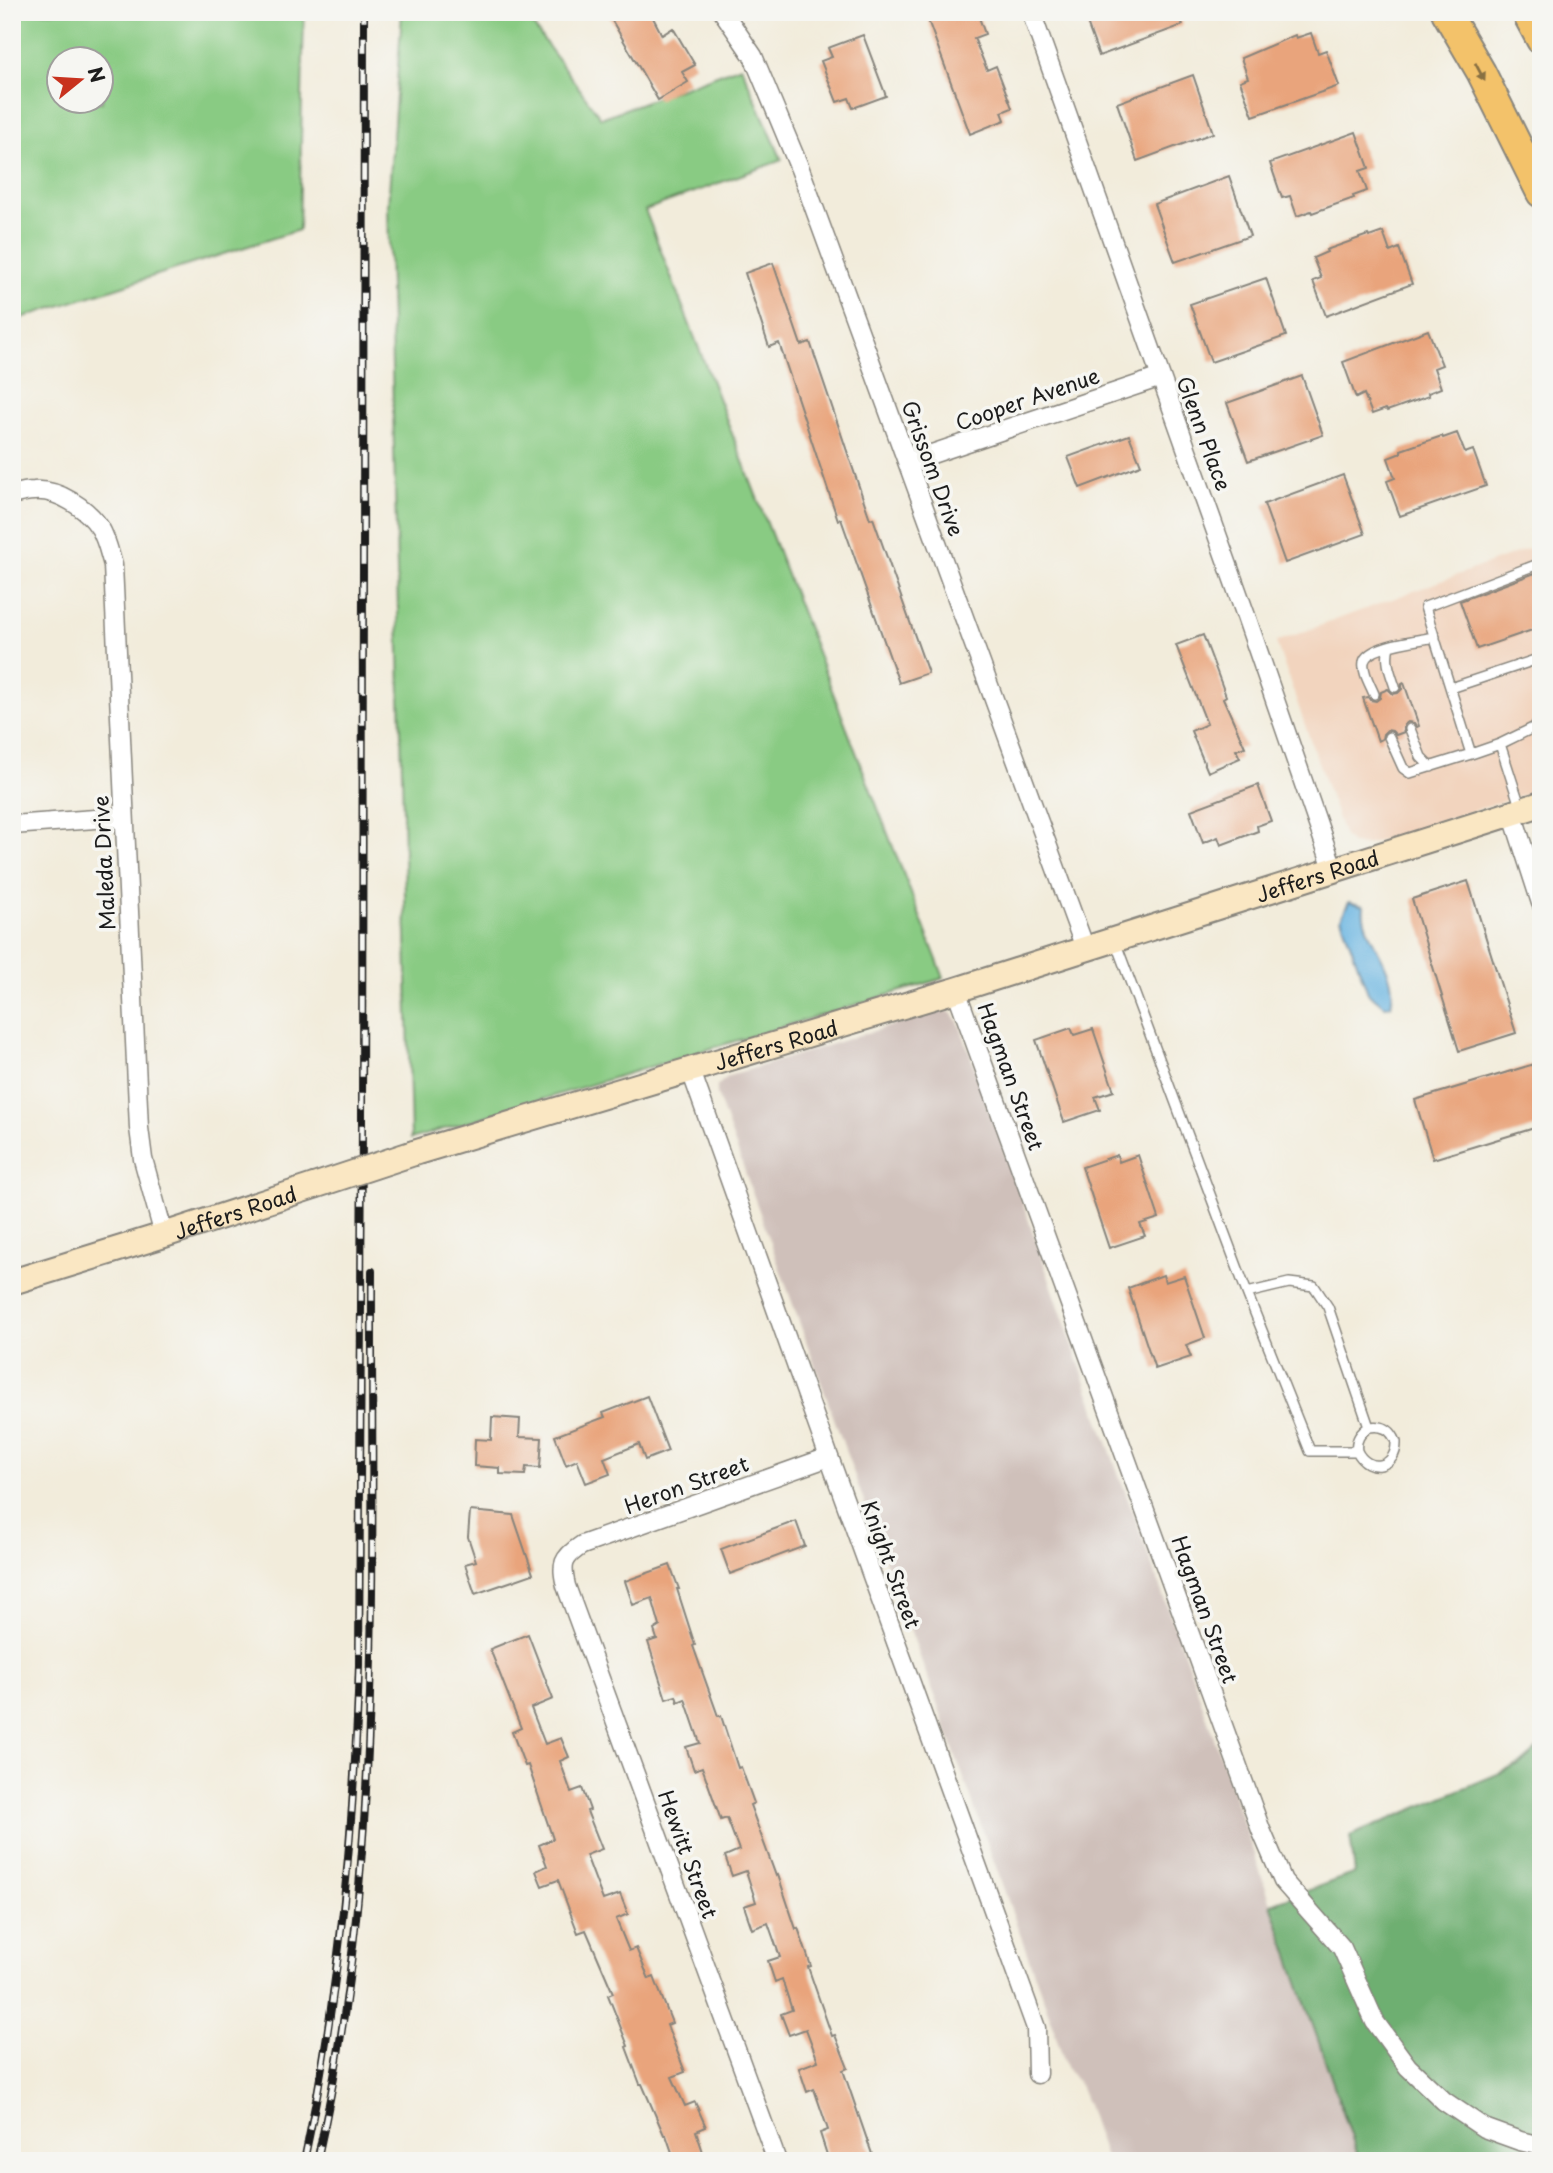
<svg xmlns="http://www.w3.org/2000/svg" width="1553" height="2173" viewBox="0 0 1553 2173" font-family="'Playpen Sans',sans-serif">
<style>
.built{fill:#f2d4be}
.industrial{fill:#cfc0ba}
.green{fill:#89cb83;stroke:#527450;stroke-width:2;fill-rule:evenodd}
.forest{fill:#6eaf71;stroke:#456646;stroke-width:2}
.water{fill:#68b4e1;stroke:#42687e;stroke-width:2}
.building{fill:#e9a47c}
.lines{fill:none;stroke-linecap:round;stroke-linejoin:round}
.service-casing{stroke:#87847c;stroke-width:12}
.minor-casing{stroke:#87847c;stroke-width:21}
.secondary-casing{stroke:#87847c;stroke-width:28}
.primary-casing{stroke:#87847c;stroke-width:32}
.service{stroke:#fff;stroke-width:9}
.minor{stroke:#fff;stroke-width:18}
.secondary{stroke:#fae7c3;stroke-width:24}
.primary{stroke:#f3c26a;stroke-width:28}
.rail-casing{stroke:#1c1c1c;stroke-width:8}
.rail{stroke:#f6f6f2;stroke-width:5;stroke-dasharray:16;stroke-linecap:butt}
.secondary-bridge-casing{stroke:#87847c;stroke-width:28;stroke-linecap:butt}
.secondary-bridge{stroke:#fae7c3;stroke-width:24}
.oneway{fill:#886f43}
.labels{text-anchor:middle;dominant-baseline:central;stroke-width:7;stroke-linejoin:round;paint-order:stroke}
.street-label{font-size:21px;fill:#1c1c1c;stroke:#f6f6f2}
</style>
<rect width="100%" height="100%" fill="#f6f6f2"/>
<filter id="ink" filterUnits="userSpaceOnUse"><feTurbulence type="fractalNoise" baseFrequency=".0143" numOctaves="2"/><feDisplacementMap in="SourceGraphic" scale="14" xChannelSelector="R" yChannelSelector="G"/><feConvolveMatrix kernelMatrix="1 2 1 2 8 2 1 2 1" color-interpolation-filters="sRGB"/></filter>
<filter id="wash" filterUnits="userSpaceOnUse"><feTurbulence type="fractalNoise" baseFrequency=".00686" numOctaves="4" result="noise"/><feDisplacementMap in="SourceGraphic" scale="28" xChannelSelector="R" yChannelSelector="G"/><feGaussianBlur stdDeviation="1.57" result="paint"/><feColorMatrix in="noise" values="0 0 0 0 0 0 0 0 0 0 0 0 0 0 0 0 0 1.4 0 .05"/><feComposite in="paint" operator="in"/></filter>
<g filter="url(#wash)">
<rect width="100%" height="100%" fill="#f2ecdb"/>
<!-- built -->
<path class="built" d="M 1541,544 L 1541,789 L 1366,845 L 1352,844 L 1344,836 L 1276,642 Z"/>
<!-- industrial -->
<path class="industrial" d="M 939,1011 L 950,1012 L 959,1023 L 1100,1423 L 1195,1683 L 1360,2161 L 1106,2161 L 1081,2087 L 1066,2067 L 1050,2017 L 717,1094 L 717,1086 L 729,1076 Z"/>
<!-- green -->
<path class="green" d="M 12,12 L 304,12 L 299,230 L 12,321 ZM 60,60 L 102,60 L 102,102 L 60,102 Z
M 402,12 L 523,12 L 601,118 L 741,66 L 782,160 L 645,210 L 944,978 L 411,1139 L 388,206 Z"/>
<!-- forest -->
<path class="forest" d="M 1541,1746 L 1541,2161 L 1360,2161 L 1271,1904 L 1355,1873 L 1350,1836 L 1519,1765 Z"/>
<!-- water -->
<path class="water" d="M 1349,902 L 1364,906 C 1359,936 1400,967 1391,1005 L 1385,1006 L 1368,993 L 1341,918 Z"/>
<g id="blocks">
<!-- building -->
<path class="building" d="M 607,12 L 650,12 L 662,35 L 673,28 L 695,65 L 682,72 L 688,82 L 658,100 Z
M 925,12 L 977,12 L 985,34 L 974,38 L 987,70 L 996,66 L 1012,108 L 1002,112 L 1005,120 L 970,134 Z
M 1083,12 L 1178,12 L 1183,25 L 1099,56 Z
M 1311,33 L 1318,53 L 1326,50 L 1339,86 L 1253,116 L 1240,81 L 1248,78 L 1241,58 L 1295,35 L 1296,38 Z
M 863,35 L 886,96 L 853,108 L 849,98 L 837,102 L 821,61 L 832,57 L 828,48 Z
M 1193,75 L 1213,133 L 1137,161 L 1117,103 Z
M 1356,132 L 1369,168 L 1360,171 L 1367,191 L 1353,196 L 1354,198 L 1312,213 L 1311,211 L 1297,216 L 1290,196 L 1282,198 L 1270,163 Z
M 1229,176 L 1250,236 L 1175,262 L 1154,204 Z
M 1383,232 L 1390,252 L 1399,248 L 1412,284 L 1326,316 L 1313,281 L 1321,278 L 1313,258 L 1327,252 L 1326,250 L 1368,235 L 1369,237 Z
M 773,263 L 801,345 L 810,342 L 870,519 L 873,518 L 928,673 L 899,683 L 841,519 L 838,520 L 779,343 L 769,347 L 745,273 Z
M 1266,278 L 1286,336 L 1211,362 L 1190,304 Z
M 1428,330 L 1442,365 L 1434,368 L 1441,388 L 1428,393 L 1429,396 L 1387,411 L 1386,409 L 1372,414 L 1364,394 L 1356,398 L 1343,362 Z
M 1302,376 L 1323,435 L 1248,461 L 1227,403 Z
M 1457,433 L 1465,453 L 1473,450 L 1486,486 L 1400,516 L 1387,481 L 1395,478 L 1388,458 L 1401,453 L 1401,450 L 1442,436 L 1443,438 Z
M 1129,435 L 1141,465 L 1080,488 L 1068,457 Z
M 1343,475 L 1365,534 L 1285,563 L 1264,504 Z
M 1535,573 L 1541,591 L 1541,627 L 1477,649 L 1460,601 Z
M 1203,635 L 1226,696 L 1223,698 L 1245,747 L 1236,750 L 1240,758 L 1208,772 L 1191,731 L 1207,724 L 1176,645 Z
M 1404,683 L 1419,726 L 1417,727 L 1414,723 L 1408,722 L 1404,725 L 1404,732 L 1396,735 L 1392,731 L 1387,730 L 1383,734 L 1382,739 L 1378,741 L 1363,698 L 1368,697 L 1370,700 L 1376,701 L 1380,698 L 1381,692 L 1388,689 L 1393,694 L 1398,693 L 1402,689 L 1402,684 Z
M 1258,785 L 1271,821 L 1257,826 L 1258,831 L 1221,845 L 1218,837 L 1203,843 L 1191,810 Z
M 1468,881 L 1516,1033 L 1459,1051 L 1412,899 Z
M 1071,1028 L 1074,1035 L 1093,1029 L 1114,1091 L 1095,1097 L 1100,1110 L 1064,1122 L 1036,1040 Z
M 1541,1062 L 1541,1126 L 1433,1159 L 1415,1100 Z
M 1117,1155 L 1119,1162 L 1138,1155 L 1159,1218 L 1140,1224 L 1145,1236 L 1109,1248 L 1082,1167 Z
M 1163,1275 L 1165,1282 L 1184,1276 L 1205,1338 L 1186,1345 L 1191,1357 L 1155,1369 L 1128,1288 Z
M 647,1396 L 668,1451 L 645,1460 L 639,1444 L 604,1458 L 610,1474 L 586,1483 L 577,1460 L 566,1465 L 555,1436 L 605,1417 L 603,1413 Z
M 492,1417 L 520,1419 L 519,1437 L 542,1438 L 540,1468 L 526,1467 L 525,1475 L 500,1474 L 500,1468 L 474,1466 L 475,1439 L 491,1440 Z
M 470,1511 L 513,1515 L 533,1574 L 475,1594 L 465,1564 L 476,1561 L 468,1537 Z
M 796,1521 L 805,1546 L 730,1574 L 721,1549 Z
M 670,1565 L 679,1589 L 677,1589 L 695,1645 L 693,1646 L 718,1716 L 721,1716 L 738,1768 L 741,1767 L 754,1803 L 750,1805 L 776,1876 L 778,1875 L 796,1929 L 798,1928 L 811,1966 L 808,1967 L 832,2036 L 835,2035 L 848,2068 L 843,2070 L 873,2157 L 862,2161 L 829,2161 L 820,2133 L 828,2130 L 814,2089 L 807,2092 L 799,2068 L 818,2061 L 806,2029 L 789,2035 L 781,2014 L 792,2010 L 782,1979 L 775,1982 L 768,1961 L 780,1957 L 768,1923 L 752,1929 L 744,1906 L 756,1902 L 746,1871 L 732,1876 L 725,1856 L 739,1850 L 727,1818 L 721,1820 L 702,1767 L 694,1770 L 686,1747 L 700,1743 L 685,1699 L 678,1702 L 676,1696 L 666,1699 L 648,1642 L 657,1639 L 654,1630 L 660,1626 L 652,1598 L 633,1605 L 625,1581 Z
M 528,1634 L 553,1699 L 531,1708 L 545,1744 L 561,1738 L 569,1757 L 560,1761 L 571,1792 L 582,1788 L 590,1810 L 587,1811 L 602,1849 L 586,1855 L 603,1900 L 620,1894 L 628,1914 L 616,1919 L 629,1951 L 636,1948 L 649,1979 L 654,1977 L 672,2023 L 667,2025 L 685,2072 L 672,2077 L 685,2106 L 695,2102 L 706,2127 L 696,2131 L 706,2161 L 675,2161 L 666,2135 L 664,2135 L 642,2084 L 640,2084 L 626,2047 L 628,2046 L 608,1995 L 613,1993 L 586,1930 L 578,1933 L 558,1880 L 542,1886 L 536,1871 L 547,1866 L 539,1845 L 553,1839 L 528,1765 L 525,1766 L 512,1732 L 521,1728 L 490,1649 Z"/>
</g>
</g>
<g filter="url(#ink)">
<use href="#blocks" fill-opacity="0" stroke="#87847c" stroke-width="2"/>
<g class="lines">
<!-- service casing -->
<g class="service-casing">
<path id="service" d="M 1541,563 L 1425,607 L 1471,754 L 1500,744 L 1541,724
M 1389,646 C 1385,661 1390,672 1395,687
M 1451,688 L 1541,658
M 1374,694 C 1371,686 1362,672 1364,662 C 1367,645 1420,640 1435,637
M 1410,729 L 1421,757 L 1431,767
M 1389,737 L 1403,768 L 1410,773 L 1471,754
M 1500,744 L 1521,809
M 1115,941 L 1247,1293 L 1310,1451 L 1357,1451 C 1355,1440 1360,1433 1369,1427 L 1328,1307 L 1314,1286 L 1289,1283 L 1247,1293
M 1357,1451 C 1368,1474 1397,1468 1396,1442 C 1391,1429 1383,1425 1369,1427"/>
</g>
<!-- minor casing -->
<g class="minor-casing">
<path id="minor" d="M 723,12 L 753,56 L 800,169 L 1085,948
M 1031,12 L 1246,616 L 1334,871
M 908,462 L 1161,377
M 12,495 C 19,493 27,491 34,491 C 58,489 87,508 100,528 C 107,540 109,552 113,565 L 139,1128 L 143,1159 L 164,1235
M 1512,813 L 1541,903
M 12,825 L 123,817
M 956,990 L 1261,1830 L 1283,1881 L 1342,1948 L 1375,2022 L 1408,2067 L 1444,2101 L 1484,2128 L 1520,2141 L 1541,2146
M 691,1071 L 829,1457 L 1036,2028 L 1037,2074
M 777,2161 L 566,1586 C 561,1564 562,1558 582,1545 L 829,1457"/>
</g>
<!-- secondary casing -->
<g class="secondary-casing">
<g id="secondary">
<path id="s1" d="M 414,1153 L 956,990 L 1541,804"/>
<path id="s2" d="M 12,1282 L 164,1235 L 314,1186"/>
</g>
</g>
<!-- primary casing -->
<g class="primary-casing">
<path id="primary" d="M 1446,12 L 1481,72 L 1541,193
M 1526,12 L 1541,40"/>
</g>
<!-- service -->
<use href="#service" class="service"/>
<!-- minor -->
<use href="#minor" class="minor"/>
<!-- secondary -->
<use href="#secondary" class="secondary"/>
<!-- primary -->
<use href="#primary" class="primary"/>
<!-- rail casing -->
<g class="rail-casing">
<path id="rail" d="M 304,2161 C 339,1998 354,1832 359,1665 L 362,1124 L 364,12
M 317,2161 C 384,1869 371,1568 372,1271"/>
</g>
<!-- rail -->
<use href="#rail" class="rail"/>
<!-- secondary-bridge casing -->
<g class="secondary-bridge-casing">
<path id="secondary-bridge" d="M 314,1186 L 414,1153"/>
</g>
<!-- secondary-bridge -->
<use href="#secondary-bridge" class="secondary-bridge"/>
</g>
<!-- one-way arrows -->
<defs><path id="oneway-solid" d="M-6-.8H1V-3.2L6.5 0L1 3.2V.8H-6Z" transform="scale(1.75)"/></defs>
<use class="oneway" href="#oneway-solid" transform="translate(1480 72) rotate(62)"/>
</g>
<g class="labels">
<!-- street labels -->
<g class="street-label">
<text transform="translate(1027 398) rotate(-19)">Cooper Avenue</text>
<text transform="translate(1205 433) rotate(70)">Glenn Place</text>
<text transform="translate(934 468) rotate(70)">Grissom Drive</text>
<text transform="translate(103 863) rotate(-93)">Maleda Drive</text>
<text stroke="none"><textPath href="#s1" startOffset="945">Jeffers Road</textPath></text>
<text stroke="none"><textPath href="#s1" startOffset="378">Jeffers Road</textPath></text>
<text transform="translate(1012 1076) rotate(70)">Hagman Street</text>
<text stroke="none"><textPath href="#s2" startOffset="234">Jeffers Road</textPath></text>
<text transform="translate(686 1484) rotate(-20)">Heron Street</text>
<text transform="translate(892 1564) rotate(70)">Knight Street</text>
<text transform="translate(1206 1609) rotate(70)">Hagman Street</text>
<text transform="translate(689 1854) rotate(70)">Hewitt Street</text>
</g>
</g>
<!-- margin -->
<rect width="1553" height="2173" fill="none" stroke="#f6f6f2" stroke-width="42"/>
<!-- north arrow -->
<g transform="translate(80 80) rotate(72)"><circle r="33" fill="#f6f6f2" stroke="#9f9f9c" stroke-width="2"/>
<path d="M0-5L12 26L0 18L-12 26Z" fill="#c8321e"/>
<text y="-10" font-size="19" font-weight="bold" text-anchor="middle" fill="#1c1c1c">N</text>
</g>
</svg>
